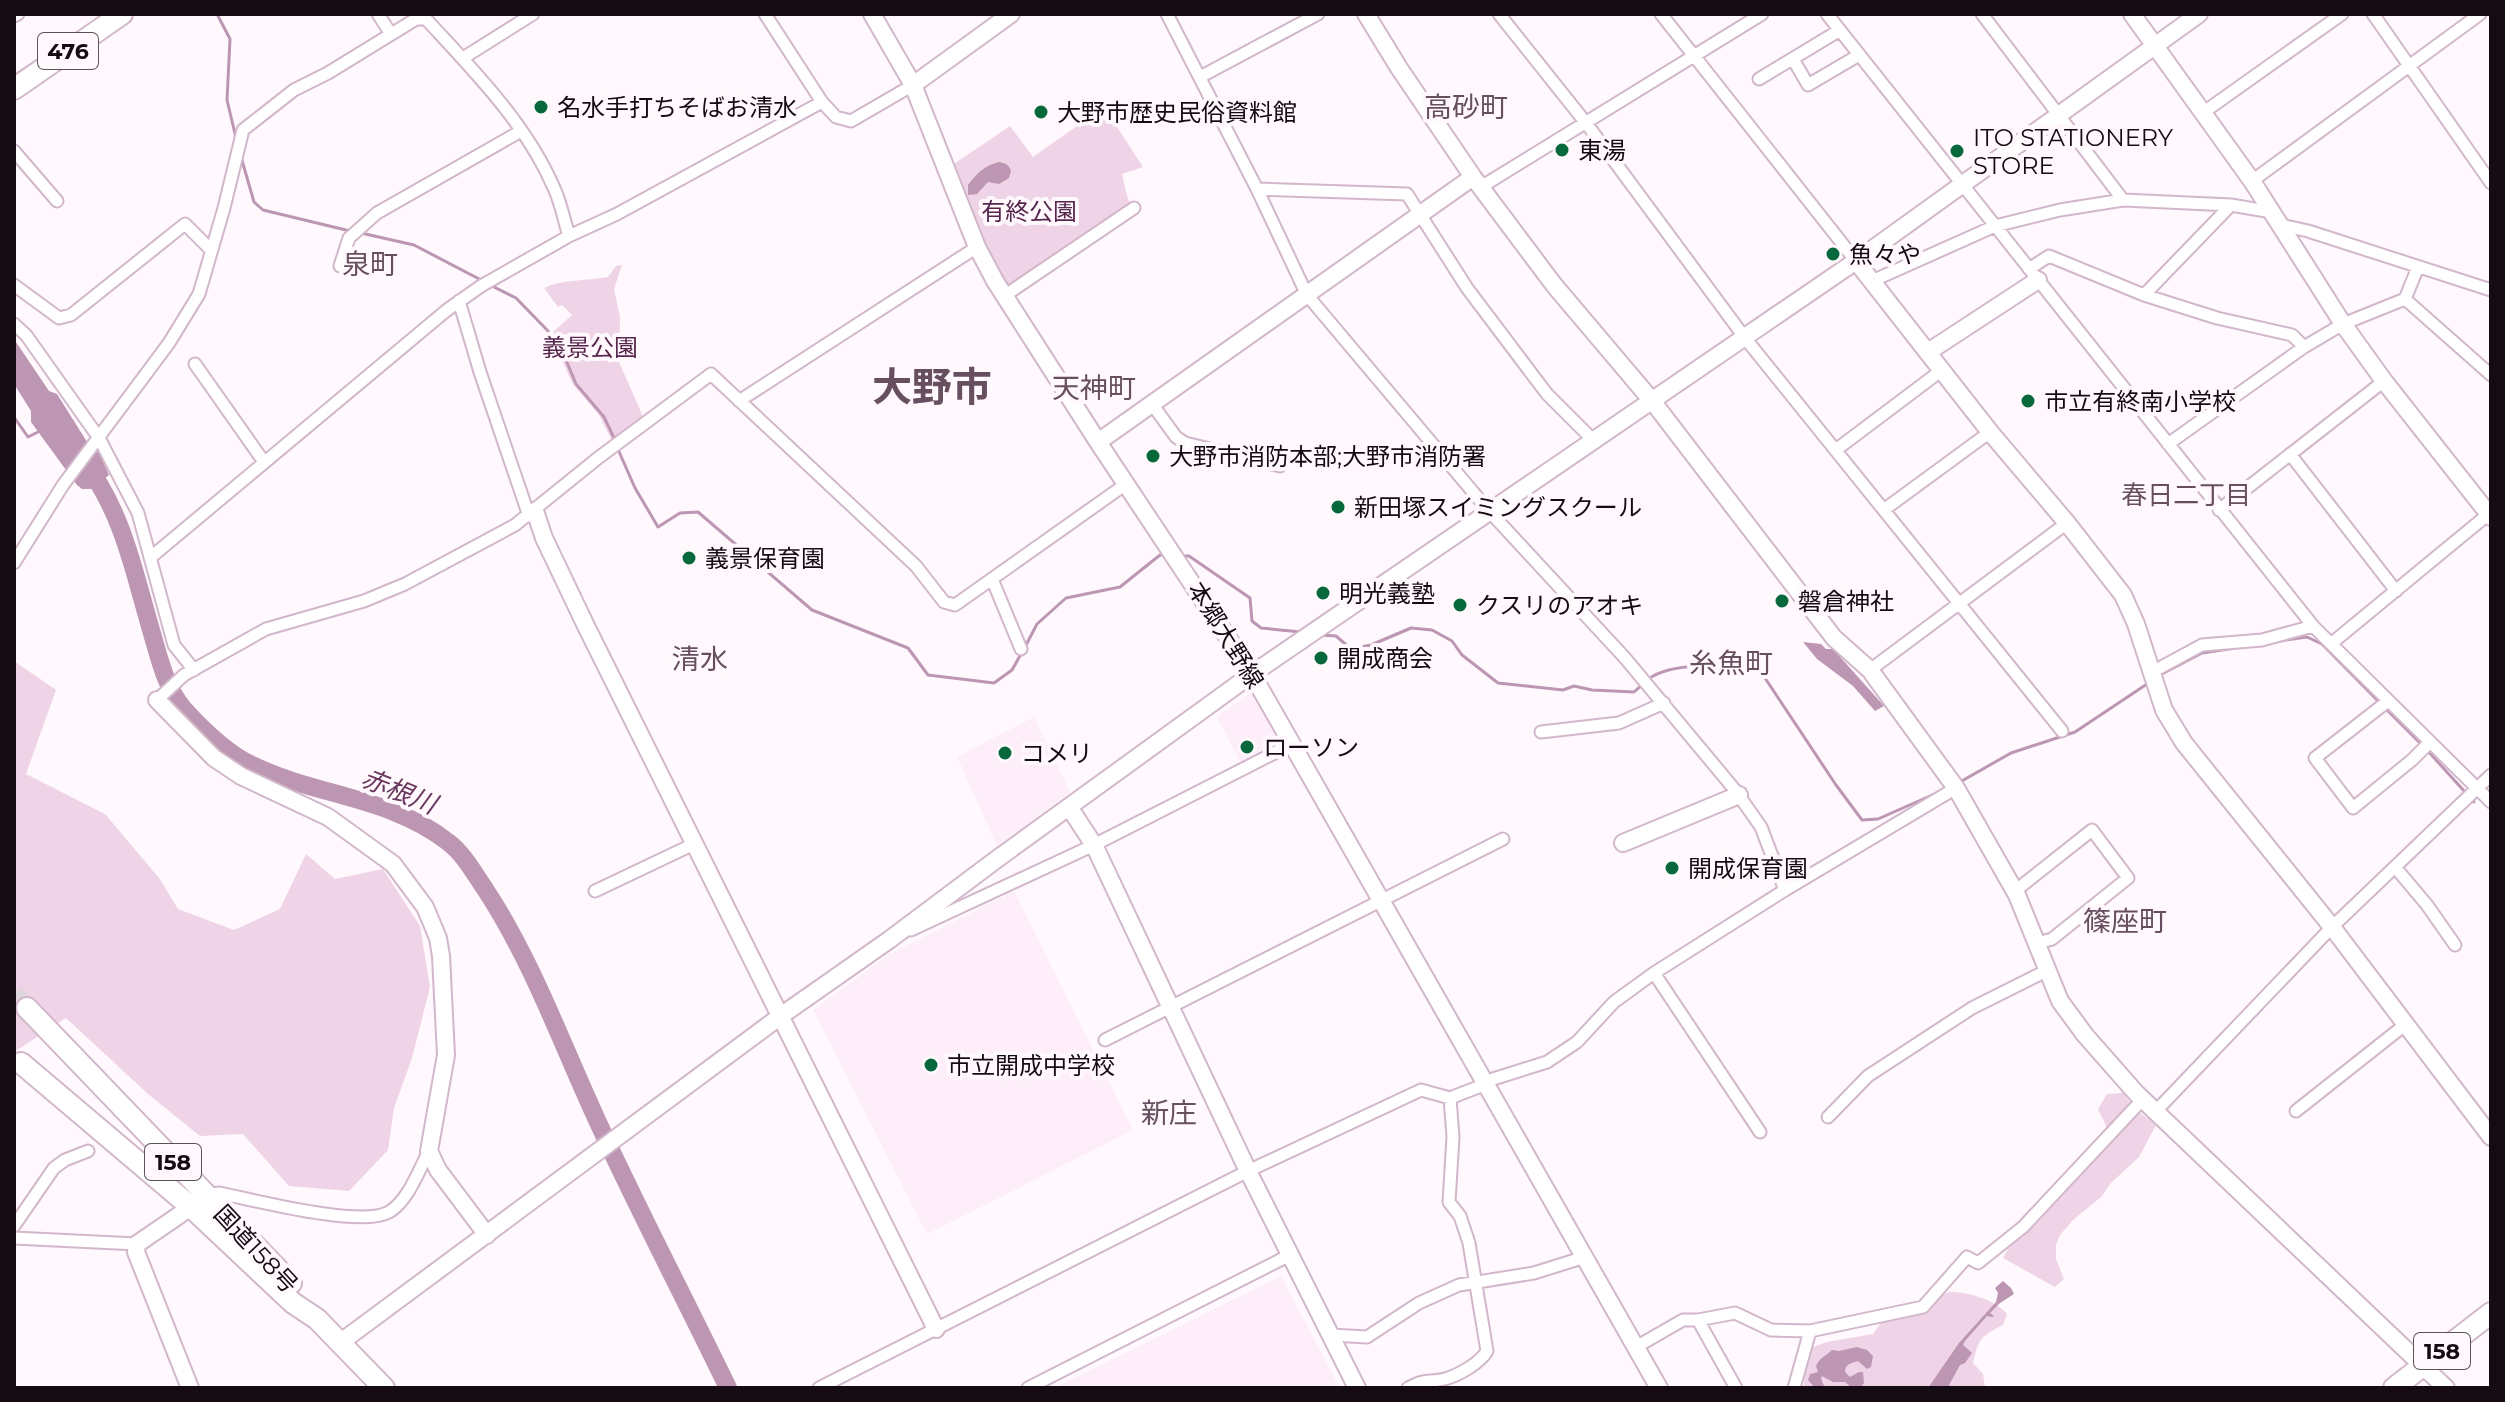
<svg xmlns="http://www.w3.org/2000/svg" width="2505" height="1402" viewBox="0 0 2505 1402" font-family="Montserrat,'Noto Sans JP',sans-serif">
<style>
.built{fill:#fdeef9}
.green{fill:#efd3e7}
.water{fill:#bc96b2}
.lines{fill:none;stroke-linecap:round;stroke-linejoin:round}
.stream{stroke:#bc96b2;stroke-width:3}
.river{stroke:#bc96b2;stroke-width:18}
.highway-tunnel{stroke:#dcd5da;stroke-width:20;stroke-dasharray:20 10;stroke-linecap:butt}
.street-casing{stroke:#d2b7cb;stroke-width:15}
.secondary-casing{stroke:#d2b7cb;stroke-width:20}
.highway-casing{stroke:#d2b7cb;stroke-width:24}
.street{stroke:#fff;stroke-width:11}
.secondary{stroke:#fff;stroke-width:16}
.highway{stroke:#fff;stroke-width:20}
.poi-dot{fill:#07683c;stroke:#fff9fd;stroke-width:3}
.labels{text-anchor:middle;dominant-baseline:central;stroke-width:8;stroke-linejoin:round;paint-order:stroke}
.shield{fill:#fff9fd;stroke:#5b5258;stroke-width:2}
.shield-label{font-size:22px;font-weight:bold;fill:#150b12}
.poi-label{font-size:24px;fill:#150b12;stroke:#fff9fd;text-anchor:start}
.park-label{font-size:24px;fill:#57264c;stroke:#fff9fd}
.street-label{font-size:24px;fill:#150b12;stroke:#fff9fd}
.neighbourhood-label{font-size:26px;fill:#674f60;stroke:#fff9fd}
.water-label{font-size:26px;font-style:italic;fill:#69375e;stroke:#fff9fd}
.quarter-label{font-size:28px;fill:#674f60;stroke:#fff9fd}
.town-label{font-size:40px;font-weight:bold;fill:#674f60;stroke:#fff9fd}
</style>
<rect width="100%" height="100%" fill="#fff9fd"/>
<!-- built -->
<path class="built" d="M 1253,691 L 1284,744 L 1242,765 L 1217,717 Z
M 1034,717 L 1070,792 L 997,846 L 957,757 Z
M 1014,891 L 1133,1130 L 927,1234 L 813,1010 L 888,955 Z
M 1281,1276 L 1340,1388 L 1054,1388 Z"/>
<!-- green -->
<path class="green" d="M 1104,107 L 1143,167 L 1122,174 L 1127,196 L 1131,206 L 1106,219 L 1012,288 L 1003,286 L 976,225 L 954,164 L 1010,126 L 1033,157 Z
M 622,265 L 614,289 L 620,317 L 619,362 L 644,419 L 613,443 L 599,415 L 572,383 L 560,355 L 551,341 L 556,336 L 553,332 L 572,315 L 562,305 L 558,307 L 544,288 C 563,279 587,281 608,277 L 616,266 Z
M 14,661 L 56,690 L 26,774 L 105,814 L 159,878 L 178,909 L 234,930 L 280,909 L 306,854 L 335,879 L 383,869 L 420,926 L 430,987 L 412,1058 L 394,1108 L 388,1150 L 349,1191 L 289,1186 L 243,1134 L 200,1136 L 148,1094 L 66,1018 L 14,1052 Z
M 2123,1093 L 2133,1107 L 2156,1125 L 2139,1157 L 2111,1183 L 2101,1197 L 2073,1220 L 2060,1235 L 2056,1245 L 2056,1259 L 2064,1279 L 2055,1287 L 2003,1258 L 2015,1237 L 2104,1142 L 2106,1126 L 2098,1109 L 2107,1094 Z
M 1949,1292 C 1967,1292 1995,1299 2007,1314 L 2003,1325 C 1980,1337 1979,1338 1973,1363 L 1983,1374 L 1985,1388 L 1804,1388 L 1805,1365 L 1813,1347 L 1827,1342 L 1873,1334 L 1882,1321 L 1926,1311 L 1939,1297 Z"/>
<!-- water -->
<path class="water" d="M 999,162 C 1006,163 1009,165 1011,171 L 1009,178 L 999,184 L 988,182 L 977,194 L 968,195 L 968,185 C 976,174 985,165 999,162 Z
M 14,339 L 49,391 L 57,394 L 89,445 L 99,452 L 109,475 L 91,489 L 82,489 L 77,485 L 31,422 L 31,411 L 14,384 Z
M 1803,642 L 1821,644 L 1826,649 L 1833,649 L 1884,706 L 1875,711 L 1853,686 L 1817,659 Z
M 2003,1281 L 2011,1288 L 2014,1294 L 2000,1303 L 1990,1313 L 1994,1316 L 1992,1317 L 1987,1316 L 1965,1341 L 1963,1345 L 1972,1353 L 1965,1363 L 1960,1365 L 1949,1385 L 1951,1388 L 1928,1388 L 1959,1343 L 1996,1302 L 1998,1293 L 1995,1288 Z
M 1857,1347 L 1867,1350 L 1873,1356 L 1871,1367 L 1867,1369 L 1858,1361 C 1851,1363 1845,1364 1845,1372 L 1850,1377 L 1859,1372 L 1863,1372 L 1864,1383 L 1860,1388 L 1852,1388 L 1845,1382 L 1833,1382 L 1822,1376 L 1821,1379 L 1825,1388 L 1815,1388 L 1808,1380 L 1810,1374 L 1818,1372 L 1816,1366 C 1820,1357 1825,1357 1832,1350 L 1839,1351 Z"/>
<g class="lines">
<!-- stream -->
<path class="stream" d="M 217,14 L 230,39 L 227,100 L 236,138
M 14,76 L 69,39
M 241,157 L 254,202 L 263,210 L 350,231
M 361,233 L 414,245 L 483,281
M 490,285 L 516,298 L 548,331 L 563,353 L 576,384 L 604,417 L 615,440
M 14,417 L 28,437 L 40,431
M 617,447 L 635,488 L 658,527 L 680,513 L 698,512 L 812,610 L 908,648 L 928,675 L 994,683 L 1012,670 L 1021,654
M 1181,556 L 1189,556 L 1250,598 L 1252,621 L 1261,628 L 1301,632
M 1320,635 L 1336,636 L 1351,649 L 1371,645 L 1411,628 L 1432,630 L 1452,641 L 1462,655 L 1498,683 L 1563,690 L 1574,686 L 1592,690 L 1634,692 L 1643,684
M 2273,642 L 2307,637 L 2322,644 L 2379,702
M 1025,647 L 1037,624 L 1066,598 L 1120,587 L 1160,555 L 1165,555
M 2160,675 L 2202,653 L 2242,647
M 1649,679 C 1666,664 1735,661 1755,670 C 1758,672 1762,675 1765,678 L 1836,785 L 1862,820 L 1878,819 L 1939,792
M 2385,708 L 2422,745
M 2427,750 L 2474,802
M 1960,782 L 2011,753 L 2075,732 L 2150,682"/>
<!-- river -->
<path class="river" d="M 85,463 C 123,513 134,572 151,630 C 159,657 165,686 183,708 C 202,729 226,753 252,765 C 316,796 391,797 448,842 C 464,854 474,873 485,889 C 534,963 565,1053 603,1133 C 643,1219 687,1303 728,1388"/>
<!-- highway-tunnel -->
<path class="highway-tunnel" d="M 14,995 L 27,1008"/>
<!-- street casing -->
<g class="street-casing">
<path id="street" d="M 378,14 L 391,34
M 765,14 L 822,102 L 836,117 L 851,121 L 913,85
M 1167,14 L 1257,189 L 1307,295 L 1489,511 L 1625,658 L 1735,790 L 1761,827 L 1785,890
M 1499,14 L 1586,123 L 1745,338 L 2062,731
M 1661,14 L 1856,261
M 1827,14 L 2313,626 L 2491,802
M 1982,14 L 2123,200
M 2373,14 L 2491,183
M 14,16 L 18,14
M 463,58 L 533,14
M 1793,59 L 1808,85 L 1859,55
M 1200,77 L 1318,14
M 1759,79 L 1840,30
M 2204,112 L 2342,14
M 14,151 L 57,201
M 2252,181 L 2480,14
M 1481,187 L 1762,14
M 1257,189 L 1407,194 L 1467,288 L 1547,394 L 1594,441
M 2281,225 L 2308,231 L 2491,290
M 340,266 L 349,238 L 377,213 L 521,131
M 2029,269 L 2049,256 L 2144,295 L 2217,318 L 2292,335 L 2304,347
M 1872,281 L 1995,226 L 2060,210 L 2123,200 L 2231,205 L 2272,212
M 14,285 L 59,318 L 71,315 L 185,224 L 210,249
M 2144,295 L 2231,205
M 1004,296 L 1134,208
M 2405,299 L 2491,375
M 459,301 L 480,372 L 529,516
M 14,324 L 26,335 L 99,438 L 138,513 L 174,645 L 194,670
M 195,364 L 264,462
M 739,401 L 977,247
M 1152,404 L 1176,437 L 1185,443 L 1280,466
M 2168,444 L 2304,347 L 2343,324 L 2405,299 L 2418,267
M 1837,449 L 1942,370
M 2290,454 L 2396,591
M 1885,509 L 1990,432
M 2219,510 L 2384,381
M 150,558 L 447,310 L 481,286 L 569,236 L 617,214 L 822,102
M 14,563 L 63,485 L 169,343 L 199,294 L 224,208 L 243,130 L 294,90 L 328,73 L 416,19 L 426,19 C 473,70 526,123 554,188 C 561,203 564,220 569,236
M 992,579 L 1021,649
M 2332,643 L 2491,512
M 1870,670 L 2067,523
M 2152,672 L 2202,645 L 2262,640 L 2313,626
M 157,700 L 184,675 L 266,629 L 364,601 L 405,584 L 515,525 L 598,458 L 711,374 L 916,566 L 944,602 L 955,605 L 1126,484
M 2388,701 L 2315,758 L 2353,808 L 2412,760 L 2429,743
M 1541,732 L 1619,723 L 1664,703
M 2395,867 L 2427,905 L 2455,945
M 595,891 L 696,843
M 2015,891 L 2092,830 L 2128,878 L 2052,939 L 2038,943
M 911,930 L 1094,845 L 1292,744
M 1654,973 L 1760,1132
M 1105,1040 L 1503,839
M 2156,1111 L 2332,927 L 2491,775
M 2296,1111 L 2406,1024
M 1828,1117 L 1868,1076 L 1972,1008 L 2048,970
M 206,1195 L 219,1193 C 254,1200 361,1228 389,1212 C 408,1201 419,1170 429,1151
M 14,1226 L 54,1168 L 65,1160 L 88,1151
M 14,1238 L 137,1244
M 1698,1320 L 1736,1388
M 1331,1335 L 1367,1337 L 1419,1303 L 1459,1285 L 1534,1273 L 1585,1257
M 1636,1347 L 1683,1320 L 1698,1320 L 1735,1313 L 1771,1330 L 1810,1331 L 1923,1307 L 1967,1257 L 1978,1263 L 2023,1227 L 2143,1099
M 819,1388 L 1248,1171 L 1421,1090 L 1450,1098 L 1486,1084 L 1493,1079 L 1547,1062 L 1577,1042 L 1614,1002 L 1654,973 L 1785,890 L 1956,788
M 1028,1388 L 1290,1255
M 1408,1388 C 1426,1378 1428,1383 1445,1379 C 1459,1375 1480,1363 1487,1351 L 1469,1243 L 1460,1216 L 1449,1202 L 1453,1137 L 1450,1098
M 1794,1388 L 1810,1331"/>
</g>
<!-- secondary casing -->
<g class="secondary-casing">
<path id="secondary" d="M 872,14 L 913,85 L 977,247 L 995,281 L 1098,442 L 1252,674 L 1659,1388
M 1366,14 L 1399,68 L 1473,177 L 1554,285 L 1653,402 L 1834,638 L 1870,670 L 1956,788 L 2017,895 L 2060,1001 L 2085,1035 L 2136,1093 L 2446,1388
M 2132,14 L 2252,181 L 2343,324 L 2384,381 L 2491,517
M 913,85 L 1011,14
M 1856,261 L 1990,432 L 2067,523 L 2123,595 L 2136,624 L 2164,710 L 2184,743 L 2332,927 L 2491,1137
M 1928,352 L 2038,280
M 1098,442 L 1473,177
M 535,511 L 544,538 L 585,624 L 936,1329
M 157,700 L 214,758 L 241,776 L 328,817 L 393,864 L 425,907 L 438,938 L 441,956 L 446,1055 L 429,1151 L 438,1170 L 487,1235
M 1069,807 L 1094,845 L 1248,1171 L 1357,1388
M 1623,843 L 1739,795
M 341,1342 L 782,1015 L 889,940 L 997,859 L 1252,674 L 1856,261 L 2199,14
M 190,1388 L 136,1252 L 137,1244 L 191,1207"/>
</g>
<!-- highway casing -->
<g class="highway-casing">
<path id="highway" d="M 14,89 L 122,14
M 27,1008 L 291,1283
M 21,1063 L 191,1207 L 293,1303 L 317,1319 L 384,1388
M 2394,1388 L 2491,1313"/>
</g>
<!-- street -->
<use href="#street" class="street"/>
<!-- secondary -->
<use href="#secondary" class="secondary"/>
<!-- highway -->
<use href="#highway" class="highway"/>
</g>
<!-- markers -->
<g class="poi-dot">
<circle cx="541" cy="107" r="8"/>
<circle cx="1041" cy="112" r="8"/>
<circle cx="1562" cy="150" r="8"/>
<circle cx="1957" cy="151" r="8"/>
<circle cx="1833" cy="254" r="8"/>
<circle cx="2028" cy="401" r="8"/>
<circle cx="1153" cy="456" r="8"/>
<circle cx="1338" cy="507" r="8"/>
<circle cx="689" cy="558" r="8"/>
<circle cx="1323" cy="593" r="8"/>
<circle cx="1782" cy="601" r="8"/>
<circle cx="1460" cy="605" r="8"/>
<circle cx="1321" cy="658" r="8"/>
<circle cx="1247" cy="747" r="8"/>
<circle cx="1005" cy="753" r="8"/>
<circle cx="1672" cy="868" r="8"/>
<circle cx="931" cy="1065" r="8"/>
</g>
<g class="labels">
<!-- shield labels -->
<g class="shield">
<rect x="38" y="33" width="60" height="36" rx="6"/>
<rect x="145" y="1144" width="56" height="36" rx="6"/>
<rect x="2414" y="1333" width="56" height="36" rx="6"/>
</g>
<g class="shield-label">
<text x="68" y="51">476</text>
<text x="173" y="1162">158</text>
<text x="2442" y="1351">158</text>
</g>
<!-- poi labels -->
<g class="poi-label">
<text x="557" y="107">名水手打ちそばお清水</text>
<text x="1057" y="112">大野市歴史民俗資料館</text>
<text x="1973" y="137">ITO STATIONERY<tspan x="1973" dy="28">STORE</tspan></text>
<text x="1578" y="150">東湯</text>
<text x="1849" y="254">魚々や</text>
<text x="2044" y="401">市立有終南小学校</text>
<text x="1169" y="456">大野市消防本部;大野市消防署</text>
<text x="1354" y="507">新田塚スイミングスクール</text>
<text x="705" y="558">義景保育園</text>
<text x="1339" y="593">明光義塾</text>
<text x="1798" y="601">磐倉神社</text>
<text x="1476" y="605">クスリのアオキ</text>
<text x="1337" y="658">開成商会</text>
<text x="1263" y="747">ローソン</text>
<text x="1021" y="753">コメリ</text>
<text x="1688" y="868">開成保育園</text>
<text x="947" y="1065">市立開成中学校</text>
</g>
<!-- park labels -->
<g class="park-label">
<text x="1029" y="211">有終公園</text>
<text x="590" y="347">義景公園</text>
</g>
<!-- street labels -->
<g class="street-label">
<text transform="translate(1226 635) rotate(58)">本郷大野線</text>
<text transform="translate(256 1249) rotate(47)">国道158号</text>
</g>
<!-- neighbourhood labels -->
<g class="neighbourhood-label">
<text x="2186" y="495">春日二丁目</text>
</g>
<!-- water labels -->
<g class="water-label">
<text transform="translate(399 791) rotate(22)">赤根川</text>
</g>
<!-- quarter labels -->
<g class="quarter-label">
<text x="1466" y="107">高砂町</text>
<text x="370" y="264">泉町</text>
<text x="1094" y="388">天神町</text>
<text x="700" y="659">清水</text>
<text x="1731" y="663">糸魚町</text>
<text x="2125" y="921">篠座町</text>
<text x="1169" y="1113">新庄</text>
</g>
<!-- town labels -->
<g class="town-label">
<text x="932" y="386">大野市</text>
</g>
</g>
<!-- border -->
<rect width="2505" height="1402" fill="none" stroke="#150b12" stroke-width="32"/>
</svg>
